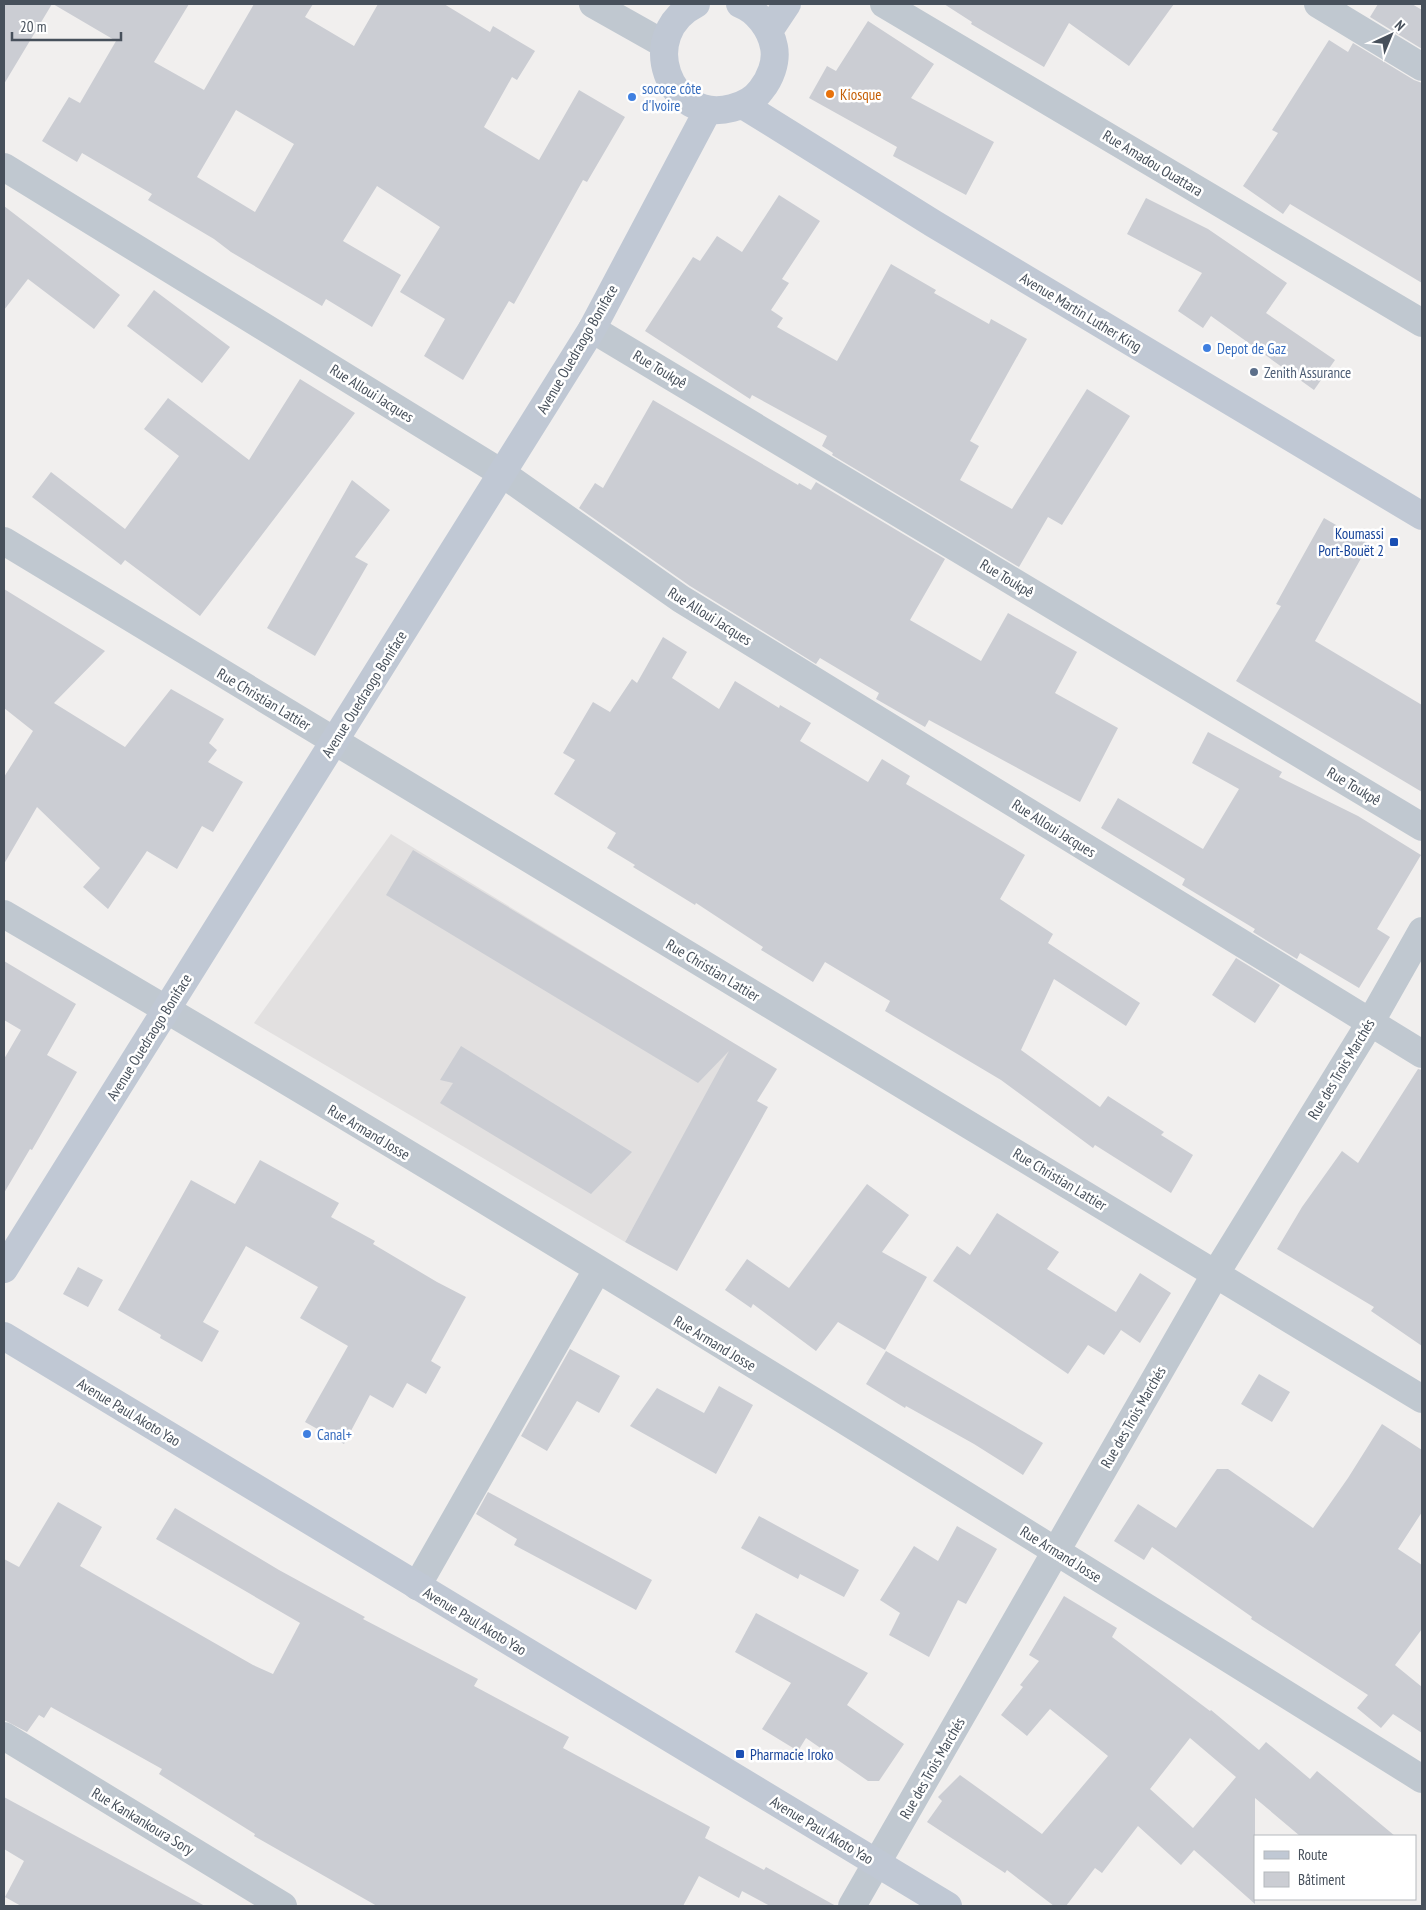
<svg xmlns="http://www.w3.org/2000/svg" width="1426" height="1910" viewBox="0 0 1426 1910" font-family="'PT Sans Narrow',sans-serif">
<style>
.education{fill:#e2e0e0}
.building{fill:#cbcdd3;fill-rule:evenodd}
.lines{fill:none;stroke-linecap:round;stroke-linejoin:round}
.street{stroke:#c0c8d0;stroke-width:28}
.secondary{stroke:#c0c8d4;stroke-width:28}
.food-dot{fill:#e8710a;stroke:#fff;stroke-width:2}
.shop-dot{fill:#3f7fe0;stroke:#fff;stroke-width:2}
.service-dot{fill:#5c6f8a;stroke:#fff;stroke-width:2}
.transit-dot{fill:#1a4fb4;stroke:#fff;stroke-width:2}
.labels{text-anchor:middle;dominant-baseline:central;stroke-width:5;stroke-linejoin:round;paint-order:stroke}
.shop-label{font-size:15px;fill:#366cbe;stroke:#fff;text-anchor:start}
.food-label{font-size:15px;fill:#c56008;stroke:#fff;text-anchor:start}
.street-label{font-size:15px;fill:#47505b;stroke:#fff}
.service-label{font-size:15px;fill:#4e5e75;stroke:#fff;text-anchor:start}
.transit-label{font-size:15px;fill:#164399;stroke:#fff;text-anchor:end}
</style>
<rect width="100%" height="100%" fill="#f1efee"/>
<!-- education -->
<path class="education" d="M 391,834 L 734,1044 L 625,1242 L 254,1023 Z"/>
<!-- building -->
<path class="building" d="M 4,4 L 52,4 L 4,84 Z
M 53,4 L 189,4 L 154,62 L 204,90 L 254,4 L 313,4 L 305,17 L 354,46 L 378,4 L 444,4 L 490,32 L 493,26 L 535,51 L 517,80 L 512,77 L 484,127 L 487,129 L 539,160 L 579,90 L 625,117 L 587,182 L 583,180 L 514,304 L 509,301 L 463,380 L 424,356 L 445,319 L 400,292 L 440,227 L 377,186 L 343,241 L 401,275 L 372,327 L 326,299 L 322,306 L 231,252 L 214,239 L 148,200 L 152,194 L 82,153 L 77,162 L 42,141 L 69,97 L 80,103 L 116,41 ZM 236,110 L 294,144 L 255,212 L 197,177 Z
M 944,4 L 1174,4 L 1129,66 L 1069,23 L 1044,67 L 971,24 L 972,22 Z
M 1378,4 L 1412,4 L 1422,10 L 1422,49 L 1370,17 Z
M 868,21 L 934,64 L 911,98 L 994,142 L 966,195 L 893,156 L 897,147 L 809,98 L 827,66 L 836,71 Z
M 1329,40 L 1348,52 L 1353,43 L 1414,80 L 1422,83 L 1422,283 L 1290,204 L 1283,214 L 1243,186 L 1278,133 L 1272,130 Z
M 779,195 L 820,221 L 782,279 L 789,283 L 771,310 L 783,318 L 777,327 L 837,361 L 891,264 L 936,290 L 934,293 L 989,324 L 991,319 L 1027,339 L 970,441 L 979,446 L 960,480 L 1012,509 L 1087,389 L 1130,416 L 1062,525 L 1048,517 L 1019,567 L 832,455 L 833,453 L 822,446 L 827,436 L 752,395 L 750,399 L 645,331 L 693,257 L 700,261 L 717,236 L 742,252 Z
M 1146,198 L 1208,229 L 1287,283 L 1266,313 L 1335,360 L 1314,390 L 1211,316 L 1203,328 L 1178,311 L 1202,273 L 1127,234 Z
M 4,206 L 120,295 L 94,329 L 28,279 L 4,310 Z
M 154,290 L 230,347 L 202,383 L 127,326 Z
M 300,379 L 355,413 L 200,616 L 125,560 L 121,565 L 32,497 L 51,472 L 125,529 L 179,456 L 144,429 L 168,398 L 249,460 Z
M 653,400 L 798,485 L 799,483 L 811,490 L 816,482 L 945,559 L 910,620 L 981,661 L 1008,613 L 1077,652 L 1055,693 L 1118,728 L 1080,802 L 929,720 L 925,727 L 876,699 L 879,693 L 820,658 L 816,664 L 690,586 L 579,508 L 595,483 L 603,488 Z
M 352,480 L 390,510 L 355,557 L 368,564 L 315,656 L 267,628 Z
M 1324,518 L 1369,544 L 1315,641 L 1422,705 L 1422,792 L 1236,681 L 1281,606 L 1276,604 Z
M 4,589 L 105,651 L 54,703 L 125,747 L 171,689 L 224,719 L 209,743 L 217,750 L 208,762 L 243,782 L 213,832 L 202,826 L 177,869 L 147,851 L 108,909 L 83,887 L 100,868 L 37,807 L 4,864 L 4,777 L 33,731 L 4,708 Z
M 663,637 L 687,652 L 672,678 L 719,709 L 735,681 L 779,708 L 780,705 L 811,723 L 800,741 L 868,782 L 882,759 L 910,776 L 906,784 L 1025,855 L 1000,899 L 1053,934 L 1048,943 L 1140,1003 L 1126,1026 L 1054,979 L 1021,1050 L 1100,1107 L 1108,1096 L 1164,1132 L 1161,1135 L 1193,1155 L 1171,1193 L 1095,1145 L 1093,1148 L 1001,1080 L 885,1011 L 890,1001 L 825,962 L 813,982 L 761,950 L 763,947 L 696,903 L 695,905 L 633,867 L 635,865 L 607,848 L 616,833 L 554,794 L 575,760 L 563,753 L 593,702 L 610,712 L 632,679 L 637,683 Z
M 1208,732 L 1282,772 L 1279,777 L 1358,816 L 1421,855 L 1377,929 L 1390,937 L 1359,988 L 1300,953 L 1297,959 L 1253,932 L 1255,929 L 1182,885 L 1185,879 L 1101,828 L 1118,798 L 1203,849 L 1239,789 L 1192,763 Z
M 413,850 L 777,1069 L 757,1101 L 768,1107 L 677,1271 L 625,1242 L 729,1051 L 698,1083 L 386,895 Z
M 1236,958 L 1280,985 L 1255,1023 L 1212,995 Z
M 4,961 L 76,1004 L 47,1055 L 77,1072 L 32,1150 L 30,1149 L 4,1193 L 4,1059 L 21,1030 L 4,1020 Z
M 461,1046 L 632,1152 L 591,1194 L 440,1103 L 453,1083 L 440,1080 Z
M 1418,1069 L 1422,1070 L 1422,1346 L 1371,1311 L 1374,1307 L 1277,1249 L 1302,1207 L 1342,1151 L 1358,1163 Z
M 260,1160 L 339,1203 L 331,1217 L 375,1241 L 373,1244 L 437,1282 L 466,1297 L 431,1361 L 441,1367 L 426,1394 L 407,1383 L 393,1408 L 370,1395 L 344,1444 L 305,1422 L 348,1346 L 300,1318 L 318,1287 L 246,1246 L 203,1322 L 219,1331 L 202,1362 L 160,1338 L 161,1335 L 118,1310 L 191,1180 L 235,1204 Z
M 867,1184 L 909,1215 L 882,1252 L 927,1277 L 885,1350 L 838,1322 L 816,1351 L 753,1304 L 751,1308 L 725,1290 L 747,1259 L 789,1288 Z
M 997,1213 L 1059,1252 L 1047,1269 L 1116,1312 L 1140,1273 L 1171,1293 L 1140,1343 L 1121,1330 L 1104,1355 L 1088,1345 L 1068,1374 L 933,1281 L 957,1246 L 970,1255 Z
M 78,1267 L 103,1280 L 88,1307 L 63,1294 Z
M 570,1349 L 620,1376 L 599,1413 L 577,1401 L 547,1451 L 521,1436 Z
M 886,1351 L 1043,1443 L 1023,1475 L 974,1444 L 906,1406 L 905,1408 L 866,1384 Z
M 1259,1374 L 1290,1392 L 1272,1422 L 1241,1404 Z
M 719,1386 L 753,1405 L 716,1474 L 630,1426 L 657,1388 L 704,1413 Z
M 1382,1424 L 1422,1450 L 1422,1512 L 1398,1549 L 1422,1565 L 1422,1629 L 1395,1665 L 1422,1687 L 1422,1733 L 1393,1714 L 1381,1728 L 1357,1708 L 1368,1695 L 1251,1619 L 1252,1617 L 1152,1547 L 1144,1560 L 1114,1541 L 1138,1504 L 1176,1528 L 1217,1469 L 1228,1469 L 1313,1528 L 1348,1478 Z
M 488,1492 L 652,1580 L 636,1610 L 514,1545 L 517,1539 L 476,1514 Z
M 58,1502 L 102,1527 L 80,1566 L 253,1665 L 273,1674 L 300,1623 L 156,1539 L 175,1508 L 279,1570 L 365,1617 L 363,1619 L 478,1679 L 474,1686 L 569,1737 L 563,1748 L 710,1827 L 705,1838 L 764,1870 L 766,1867 L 836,1906 L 770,1906 L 742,1891 L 739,1898 L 699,1876 L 683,1906 L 377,1906 L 254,1836 L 255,1834 L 159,1774 L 162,1769 L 51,1707 L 44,1718 L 39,1715 L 27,1732 L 4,1720 L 4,1559 L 19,1567 Z
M 759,1516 L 859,1570 L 844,1597 L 800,1574 L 798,1579 L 741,1548 Z
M 957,1526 L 997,1549 L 966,1604 L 958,1600 L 929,1657 L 889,1635 L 900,1613 L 880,1600 L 914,1546 L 938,1561 Z
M 1064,1596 L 1117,1628 L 1112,1637 L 1210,1711 L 1211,1710 L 1259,1750 L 1266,1742 L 1310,1779 L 1317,1771 L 1395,1836 L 1300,1836 L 1255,1798 L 1255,1904 L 1194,1850 L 1181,1865 L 1138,1826 L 1102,1873 L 1095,1868 L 1066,1906 L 1054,1906 L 1007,1870 L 1005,1873 L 927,1822 L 942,1801 L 938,1797 L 960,1775 L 1042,1834 L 1108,1756 L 1050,1709 L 1027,1736 L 1001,1715 L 1023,1687 L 1020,1685 L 1039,1661 L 1029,1655 ZM 1190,1738 L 1236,1777 L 1193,1828 L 1150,1789 Z
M 756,1613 L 868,1673 L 847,1705 L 904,1744 L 879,1781 L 868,1781 L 806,1738 L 798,1751 L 762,1729 L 791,1683 L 735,1652 Z
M 4,1797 L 205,1906 L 21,1906 L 5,1897 L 24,1861 L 4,1849 Z"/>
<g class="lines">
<!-- street -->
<path class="street" d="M 593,4 L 664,44
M 884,4 L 1422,323
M 1318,4 L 1422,67
M 4,167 L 503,474 L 681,599 L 1422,1054
M 592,329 L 1422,827
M 4,541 L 1422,1399
M 4,914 C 482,1193 952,1486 1422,1779
M 417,1586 L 597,1270
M 4,1736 L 283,1906
M 852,1906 L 1216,1273 L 1370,1023 L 1422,931"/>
<!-- secondary -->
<path class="secondary" d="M 696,4 C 636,34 668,125 732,108 C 744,105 754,100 761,90 C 770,79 777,62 774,47 C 771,30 757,10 740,4
M 769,31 L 787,4
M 743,105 L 934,224 L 1422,516
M 4,1269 L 592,329 L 708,110
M 4,1336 L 948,1906"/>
</g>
<!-- markers -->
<circle class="food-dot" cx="830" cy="94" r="5"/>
<g class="shop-dot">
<circle cx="632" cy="97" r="5"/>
<circle cx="1207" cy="348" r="5"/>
<circle cx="307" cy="1434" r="5"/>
</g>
<circle class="service-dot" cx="1254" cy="372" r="5"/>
<g class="transit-dot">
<rect x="1389" y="537" width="10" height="10" rx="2.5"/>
<rect x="735" y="1749" width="10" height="10" rx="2.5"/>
</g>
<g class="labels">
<!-- shop labels -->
<g class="shop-label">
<text x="642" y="88">sococe côte<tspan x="642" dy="17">d'Ivoire</tspan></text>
<text x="1217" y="348">Depot de Gaz</text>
<text x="317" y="1434">Canal+</text>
</g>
<!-- food labels -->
<g class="food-label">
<text x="840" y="94">Kiosque</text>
</g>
<!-- street labels -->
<g class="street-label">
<text transform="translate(1153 163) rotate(31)">Rue Amadou Ouattara</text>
<text transform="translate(1081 312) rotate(31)">Avenue Martin Luther King</text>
<text transform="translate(577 349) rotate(-60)">Avenue Ouedraogo Boniface</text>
<text transform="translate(660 369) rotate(31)">Rue Toukpê</text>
<text transform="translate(372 393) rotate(32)">Rue Alloui Jacques</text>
<text transform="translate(1007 578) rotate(31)">Rue Toukpê</text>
<text transform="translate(710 616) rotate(32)">Rue Alloui Jacques</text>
<text transform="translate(364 694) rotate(-58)">Avenue Ouedraogo Boniface</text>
<text transform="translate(264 699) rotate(31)">Rue Christian Lattier</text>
<text transform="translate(1354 786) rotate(31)">Rue Toukpê</text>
<text transform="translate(1054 828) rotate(32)">Rue Alloui Jacques</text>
<text transform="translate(713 970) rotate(31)">Rue Christian Lattier</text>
<text transform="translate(149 1037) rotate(-58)">Avenue Ouedraogo Boniface</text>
<text transform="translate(1341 1069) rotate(-59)">Rue des Trois Marchés</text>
<text transform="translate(369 1132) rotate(31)">Rue Armand Josse</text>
<text transform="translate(1060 1179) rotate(31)">Rue Christian Lattier</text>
<text transform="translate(715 1343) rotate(31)">Rue Armand Josse</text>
<text transform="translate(129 1412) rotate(31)">Avenue Paul Akoto Yao</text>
<text transform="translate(1133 1417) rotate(-60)">Rue des Trois Marchés</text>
<text transform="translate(1061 1554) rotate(32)">Rue Armand Josse</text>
<text transform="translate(475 1621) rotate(31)">Avenue Paul Akoto Yao</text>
<text transform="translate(932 1768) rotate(-60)">Rue des Trois Marchés</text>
<text transform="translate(143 1821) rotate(31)">Rue Kankankoura Sory</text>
<text transform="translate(822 1830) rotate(31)">Avenue Paul Akoto Yao</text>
</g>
<!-- service labels -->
<g class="service-label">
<text x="1264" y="372">Zenith Assurance</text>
</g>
<!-- transit labels -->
<g class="transit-label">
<text x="1384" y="533">Koumassi<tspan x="1384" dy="17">Port-Bouët 2</tspan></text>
<text x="750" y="1754" text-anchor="start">Pharmacie Iroko</text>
</g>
</g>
<!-- border -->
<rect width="1426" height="1910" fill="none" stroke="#47505b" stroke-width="10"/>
<!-- legend -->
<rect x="1254" y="1835" width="162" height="65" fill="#ffffff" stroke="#b5b9bd"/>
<rect x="1264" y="1851" width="25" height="8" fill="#c0c8d4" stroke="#b5b9bd"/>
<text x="1298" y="1860" font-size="15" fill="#47505b">Route</text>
<rect x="1264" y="1872" width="25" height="15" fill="#cbcdd3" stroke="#b5b9bd"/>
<text x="1298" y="1885" font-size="15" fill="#47505b">Bâtiment</text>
<!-- north arrow -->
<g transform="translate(1391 35) rotate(44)" stroke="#ffffff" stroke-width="4" paint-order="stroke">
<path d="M0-4L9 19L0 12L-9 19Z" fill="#47505b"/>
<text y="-8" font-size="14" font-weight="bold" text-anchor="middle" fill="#47505b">N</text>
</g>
<!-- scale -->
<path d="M12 32v8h109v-8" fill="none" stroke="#47505b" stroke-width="2.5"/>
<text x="20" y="32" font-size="15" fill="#47505b" stroke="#ffffff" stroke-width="4" paint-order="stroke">20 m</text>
</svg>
